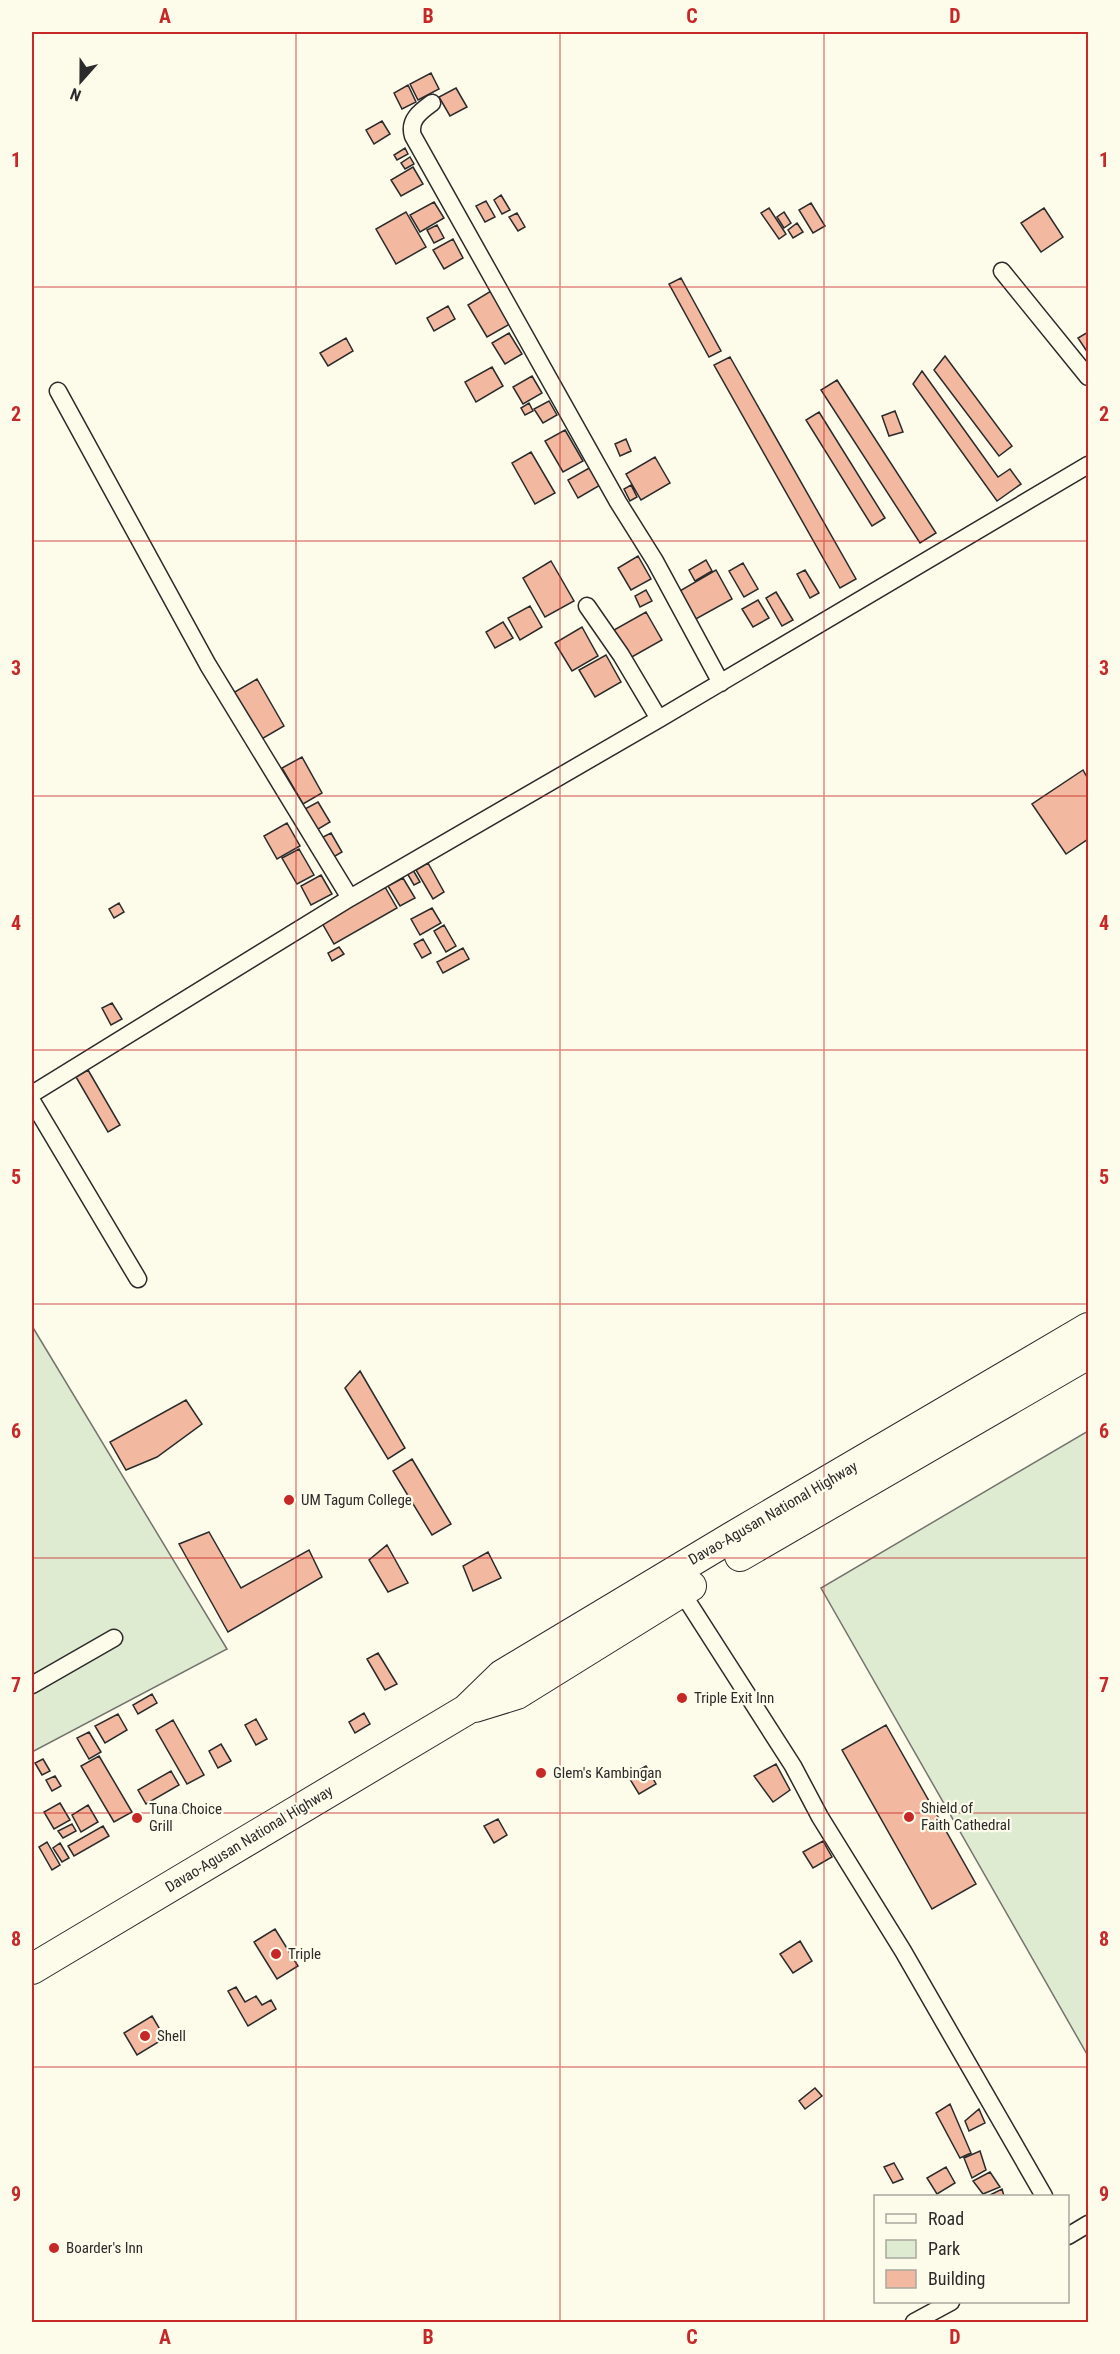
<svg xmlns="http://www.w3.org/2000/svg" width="1120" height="2354" viewBox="0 0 1120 2354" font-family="'Roboto Condensed',sans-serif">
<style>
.green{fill:#deebd1;stroke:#74746e;stroke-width:1.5}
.building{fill:#f2b8a0;stroke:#2b2b2b;stroke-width:1.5}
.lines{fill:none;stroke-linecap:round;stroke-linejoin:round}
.street-casing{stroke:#2b2b2b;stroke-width:19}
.highway-casing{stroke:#2b2b2b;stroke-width:32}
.street{stroke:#fdfbea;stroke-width:16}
.highway{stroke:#fdfbea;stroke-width:30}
.grid{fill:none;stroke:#c62828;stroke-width:1.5;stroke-opacity:0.55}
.poi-dot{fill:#c62828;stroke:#fdfbea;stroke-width:2}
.labels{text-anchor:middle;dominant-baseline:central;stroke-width:4.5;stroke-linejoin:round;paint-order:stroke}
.poi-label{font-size:15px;fill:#2b2b2b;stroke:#fdfbea;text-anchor:start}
.street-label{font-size:15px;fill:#2b2b2b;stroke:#fdfbea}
.neatline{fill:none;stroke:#c62828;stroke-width:2}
.grid-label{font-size:20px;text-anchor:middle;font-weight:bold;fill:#c62828}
</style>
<rect width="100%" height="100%" fill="#fdfbea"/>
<!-- green -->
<path class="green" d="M 32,1326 L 227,1649 L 32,1752 Z
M 1088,1431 L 1088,2056 L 821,1588 Z"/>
<!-- building -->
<path class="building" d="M 431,73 L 439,89 L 418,100 L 410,84 Z
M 408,85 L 416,102 L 402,109 L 394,93 Z
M 456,88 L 467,107 L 450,116 L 439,97 Z
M 382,121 L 390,134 L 374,144 L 366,130 Z
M 405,148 L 408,154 L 397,160 L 394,155 Z
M 410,157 L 414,164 L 405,169 L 401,163 Z
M 413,167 L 423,184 L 401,196 L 391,180 Z
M 501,195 L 510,210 L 502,214 L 494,200 Z
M 486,201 L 495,217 L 485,222 L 476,206 Z
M 434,202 L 444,218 L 420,232 L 410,215 Z
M 811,203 L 825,226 L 813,233 L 799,210 Z
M 769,208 L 786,234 L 779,239 L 761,213 Z
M 1044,208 L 1063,237 L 1041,252 L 1021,223 Z
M 406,212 L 426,247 L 396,264 L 376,229 Z
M 784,212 L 791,223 L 784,228 L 777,217 Z
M 517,213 L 525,227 L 518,231 L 509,217 Z
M 797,223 L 803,232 L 793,238 L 788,230 Z
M 437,225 L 444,238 L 434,243 L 427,230 Z
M 453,239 L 463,258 L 444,269 L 433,250 Z
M 681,278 L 721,351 L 709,357 L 669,284 Z
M 491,291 L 510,324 L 487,337 L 468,305 Z
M 448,306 L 455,319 L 434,331 L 427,318 Z
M 1088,332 L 1088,348 L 1086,350 L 1078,338 Z
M 509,333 L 522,354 L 505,364 L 492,343 Z
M 346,338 L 353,351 L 328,366 L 320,353 Z
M 945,356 L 1012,446 L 999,456 L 934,370 Z
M 730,357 L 856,579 L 840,588 L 714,365 Z
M 492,367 L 503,386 L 476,402 L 465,382 Z
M 922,371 L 998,477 L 1010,469 L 1021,484 L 997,501 L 913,384 Z
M 532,376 L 542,393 L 523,404 L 513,387 Z
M 837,380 L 936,533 L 920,543 L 821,390 Z
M 549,401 L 557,415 L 543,423 L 534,409 Z
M 529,403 L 533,411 L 525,415 L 521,408 Z
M 895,411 L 903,432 L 889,436 L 882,416 Z
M 819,412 L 885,518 L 872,526 L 806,420 Z
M 565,430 L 583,461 L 563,472 L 545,441 Z
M 626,439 L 631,451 L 620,456 L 615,444 Z
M 531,452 L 555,493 L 535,504 L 512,463 Z
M 655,457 L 670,483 L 641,500 L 626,474 Z
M 591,467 L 602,484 L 578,498 L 568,480 Z
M 631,485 L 637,497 L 630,501 L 624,489 Z
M 638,556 L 651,579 L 631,590 L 618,568 Z
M 706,560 L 712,571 L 695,581 L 689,570 Z
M 551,561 L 574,601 L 545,617 L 523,578 Z
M 743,563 L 758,589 L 744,597 L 729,571 Z
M 716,570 L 732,599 L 694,620 L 678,592 Z
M 805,570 L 819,593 L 810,598 L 797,574 Z
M 646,590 L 652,601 L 640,607 L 635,596 Z
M 776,592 L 793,620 L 782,626 L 766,598 Z
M 758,600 L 769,618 L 753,627 L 742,609 Z
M 530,606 L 542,627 L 520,640 L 508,618 Z
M 646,612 L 662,640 L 630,658 L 614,630 Z
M 503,622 L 513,638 L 495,648 L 486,632 Z
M 582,627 L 598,656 L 572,671 L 555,643 Z
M 606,655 L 621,682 L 595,697 L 579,670 Z
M 257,679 L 284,726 L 260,740 L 233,693 Z
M 302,757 L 322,793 L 303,804 L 282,768 Z
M 1083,770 L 1088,779 L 1088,839 L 1066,854 L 1032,804 Z
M 318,802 L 330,822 L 315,831 L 303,810 Z
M 287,823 L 300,846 L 277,859 L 264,836 Z
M 331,833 L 342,852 L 330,859 L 319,839 Z
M 299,849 L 314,875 L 297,884 L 282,858 Z
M 428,863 L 444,892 L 433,899 L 416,870 Z
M 413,870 L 420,882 L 414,885 L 407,873 Z
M 321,875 L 332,894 L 311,905 L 301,886 Z
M 403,878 L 415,898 L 400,906 L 388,886 Z
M 385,887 L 397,908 L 334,944 L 322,923 Z
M 119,903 L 124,912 L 114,918 L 109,909 Z
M 432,908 L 441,923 L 420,935 L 411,919 Z
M 444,925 L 456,946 L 446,952 L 434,931 Z
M 423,939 L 431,953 L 422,958 L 414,944 Z
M 339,947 L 344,954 L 332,961 L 328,953 Z
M 463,948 L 469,959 L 443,973 L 437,962 Z
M 112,1003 L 122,1019 L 111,1025 L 102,1008 Z
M 88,1070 L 120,1125 L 108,1132 L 76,1077 Z
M 360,1371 L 405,1448 L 388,1459 L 345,1388 Z
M 186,1400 L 202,1424 L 157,1457 L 126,1470 L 110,1442 Z
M 412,1459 L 451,1524 L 432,1535 L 393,1471 Z
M 209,1532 L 241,1588 L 309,1550 L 322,1577 L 228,1632 L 179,1544 Z
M 387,1545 L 408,1583 L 388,1592 L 369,1560 Z
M 488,1552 L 501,1578 L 473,1591 L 463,1566 Z
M 378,1653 L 397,1684 L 385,1690 L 367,1659 Z
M 152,1694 L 157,1703 L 138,1714 L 133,1705 Z
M 364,1713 L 370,1724 L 355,1733 L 349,1722 Z
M 118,1714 L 127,1730 L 105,1743 L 95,1726 Z
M 256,1719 L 267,1739 L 256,1745 L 245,1725 Z
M 173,1720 L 204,1775 L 187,1784 L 156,1730 Z
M 886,1725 L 976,1884 L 932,1909 L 842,1750 Z
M 89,1732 L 101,1752 L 89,1759 L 77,1738 Z
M 221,1744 L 231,1761 L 218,1768 L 209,1751 Z
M 99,1756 L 132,1812 L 114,1822 L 81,1766 Z
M 43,1759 L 50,1771 L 42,1775 L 35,1763 Z
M 776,1764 L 790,1790 L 773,1802 L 754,1776 Z
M 646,1766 L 656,1784 L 639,1794 L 628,1776 Z
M 171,1771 L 179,1785 L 146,1804 L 138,1790 Z
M 55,1776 L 61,1786 L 52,1791 L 46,1780 Z
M 60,1803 L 70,1820 L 54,1829 L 44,1812 Z
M 88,1805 L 98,1822 L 81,1832 L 72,1815 Z
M 498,1819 L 507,1835 L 494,1843 L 484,1826 Z
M 72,1824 L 76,1831 L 63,1838 L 58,1831 Z
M 103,1826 L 109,1836 L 74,1856 L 68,1846 Z
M 823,1841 L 832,1857 L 813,1868 L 803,1852 Z
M 47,1842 L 60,1865 L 52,1870 L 39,1847 Z
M 60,1843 L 69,1858 L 62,1862 L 53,1848 Z
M 275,1929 L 298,1966 L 277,1979 L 254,1942 Z
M 800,1941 L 812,1961 L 793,1973 L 780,1954 Z
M 236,1987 L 245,2002 L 256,1996 L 262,2005 L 271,2000 L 276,2009 L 248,2026 L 228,1991 Z
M 152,2016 L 165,2038 L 137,2055 L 124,2033 Z
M 815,2088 L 822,2096 L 805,2109 L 799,2101 Z
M 950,2104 L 971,2153 L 960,2158 L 936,2113 Z
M 979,2109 L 985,2123 L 969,2131 L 965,2121 Z
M 980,2151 L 986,2170 L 972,2178 L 964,2158 Z
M 894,2163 L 903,2179 L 893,2183 L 884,2167 Z
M 946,2167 L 955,2183 L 937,2194 L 927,2178 Z
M 990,2172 L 1000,2187 L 983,2194 L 973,2181 Z
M 1002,2189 L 1004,2196 L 988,2196 Z"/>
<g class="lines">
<!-- street casing -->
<g class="street-casing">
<path id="street" d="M 432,103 C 421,111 408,120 413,136 L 618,502 L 655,561 L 721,683
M 1002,271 L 1088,377
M 58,391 L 208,665 L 350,898
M 587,606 L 621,655 L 659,719
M 32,1094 L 350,898 L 659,719 L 1088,465
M 32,1101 L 138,1279
M 681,1591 L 793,1766 L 820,1817 L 903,1951 L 1044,2196
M 32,1685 L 114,1638
M 1068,2236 L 1088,2224
M 914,2322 L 951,2302"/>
</g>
<!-- highway casing -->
<g class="highway-casing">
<path id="highway" d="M 740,1556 L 1088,1354
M 475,1707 L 517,1694 L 691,1586
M 32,1969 L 466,1710 L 502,1675 L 732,1537 L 1088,1328"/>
</g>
<!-- street -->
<use href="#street" class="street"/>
<!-- highway -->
<use href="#highway" class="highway"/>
</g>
<!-- grid -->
<path class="grid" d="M 296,32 L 296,2322M 560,32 L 560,2322M 824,32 L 824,2322M 32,287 L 1088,287M 32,541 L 1088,541M 32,796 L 1088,796M 32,1050 L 1088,1050M 32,1304 L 1088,1304M 32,1558 L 1088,1558M 32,1813 L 1088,1813M 32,2067 L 1088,2067"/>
<!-- markers -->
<g class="poi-dot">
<circle cx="289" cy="1500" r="6"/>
<circle cx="682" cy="1698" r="6"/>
<circle cx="541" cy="1773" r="6"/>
<circle cx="909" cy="1817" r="6"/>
<circle cx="137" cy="1818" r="6"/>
<circle cx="276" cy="1954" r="6"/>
<circle cx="145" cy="2036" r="6"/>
<circle cx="54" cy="2248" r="6"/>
</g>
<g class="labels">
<!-- poi labels -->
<g class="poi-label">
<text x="301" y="1500">UM Tagum College</text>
<text x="694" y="1698">Triple Exit Inn</text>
<text x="553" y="1773">Glem's Kambingan</text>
<text x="921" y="1808">Shield of<tspan x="921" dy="17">Faith Cathedral</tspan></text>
<text x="149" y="1809">Tuna Choice<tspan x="149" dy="17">Grill</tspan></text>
<text x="288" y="1954">Triple</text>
<text x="157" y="2036">Shell</text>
<text x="66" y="2248">Boarder's Inn</text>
</g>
<!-- street labels -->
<g class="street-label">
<text transform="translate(773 1513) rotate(-30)">Davao-Agusan National Highway</text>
<text transform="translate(249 1839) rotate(-31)">Davao-Agusan National Highway</text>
</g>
</g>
<!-- border -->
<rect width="1120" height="2354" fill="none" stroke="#fdfbea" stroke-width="66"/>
<!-- legend -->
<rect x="874" y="2195" width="195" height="108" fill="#fdfbea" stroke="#a9a89e" stroke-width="1.5"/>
<rect x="886" y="2214" width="30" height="9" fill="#fdfbea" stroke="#a9a89e" stroke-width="1.5"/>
<text x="928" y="2225" font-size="18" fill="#2b2b2b">Road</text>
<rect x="886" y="2240" width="30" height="18" fill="#deebd1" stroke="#a9a89e" stroke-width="1.5"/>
<text x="928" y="2255" font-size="18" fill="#2b2b2b">Park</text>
<rect x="886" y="2270" width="30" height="18" fill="#f2b8a0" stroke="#a9a89e" stroke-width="1.5"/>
<text x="928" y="2285" font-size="18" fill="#2b2b2b">Building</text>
<!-- north arrow -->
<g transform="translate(81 81) rotate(201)" stroke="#fdfbea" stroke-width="4.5" paint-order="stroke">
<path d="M0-4.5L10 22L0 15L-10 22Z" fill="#2b2b2b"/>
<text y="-9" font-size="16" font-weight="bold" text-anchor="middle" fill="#2b2b2b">N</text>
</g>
<rect x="33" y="33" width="1054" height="2288" class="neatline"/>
<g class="grid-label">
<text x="165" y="23">A</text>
<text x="428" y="23">B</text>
<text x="692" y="23">C</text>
<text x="955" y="23">D</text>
<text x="16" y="167">1</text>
<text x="1104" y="167">1</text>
<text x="16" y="421">2</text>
<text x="1104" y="421">2</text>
<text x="16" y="675">3</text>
<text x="1104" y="675">3</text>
<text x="16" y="930">4</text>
<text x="1104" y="930">4</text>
<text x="16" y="1184">5</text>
<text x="1104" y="1184">5</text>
<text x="16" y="1438">6</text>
<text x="1104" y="1438">6</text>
<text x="16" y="1692">7</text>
<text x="1104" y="1692">7</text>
<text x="16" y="1946">8</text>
<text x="1104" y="1946">8</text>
<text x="16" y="2201">9</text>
<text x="1104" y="2201">9</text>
<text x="165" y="2344">A</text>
<text x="428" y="2344">B</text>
<text x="692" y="2344">C</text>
<text x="955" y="2344">D</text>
</g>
</svg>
